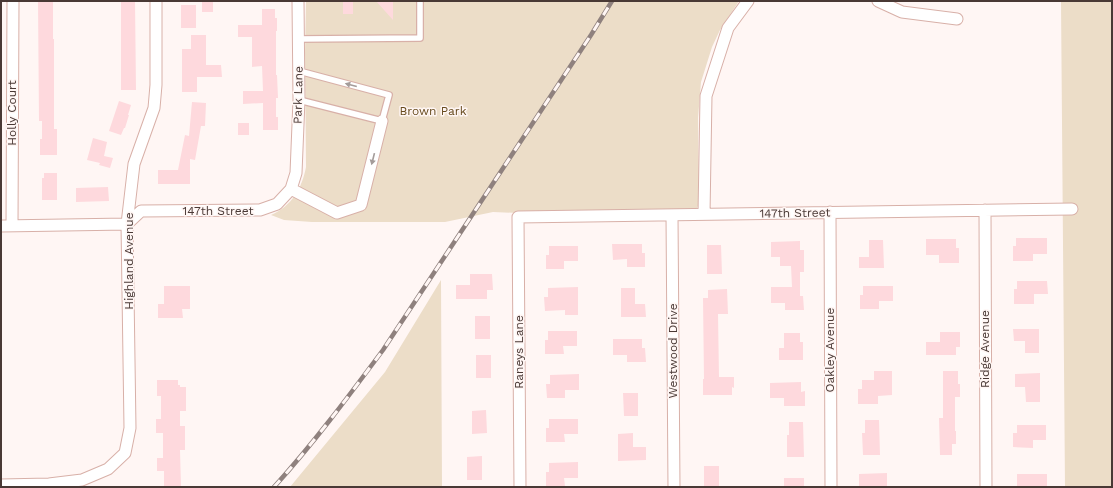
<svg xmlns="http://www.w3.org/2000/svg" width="1113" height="488" viewBox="0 0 1113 488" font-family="'Work Sans',sans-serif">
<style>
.green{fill:#ecddc8}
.building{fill:#fed9dd}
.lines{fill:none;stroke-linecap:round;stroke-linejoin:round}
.service-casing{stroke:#d8b0a8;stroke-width:8}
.minor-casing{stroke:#d8b0a8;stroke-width:13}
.service{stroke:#fff;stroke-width:5.5}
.minor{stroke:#fff;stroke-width:11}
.rail-casing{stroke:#8f817e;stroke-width:4.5}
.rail{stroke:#fff6f4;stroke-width:3;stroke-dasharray:9;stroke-linecap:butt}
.oneway{fill:#a49c9a}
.labels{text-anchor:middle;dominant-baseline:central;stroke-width:3;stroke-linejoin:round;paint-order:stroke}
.street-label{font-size:12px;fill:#493935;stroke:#fff6f4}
.park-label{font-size:12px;fill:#674b1e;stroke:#fff6f4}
</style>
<rect width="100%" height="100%" fill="#fff6f4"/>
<!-- green -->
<path class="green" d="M 306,1 L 739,1 L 720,30 L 712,47 L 701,82 L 698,118 L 699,204 L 697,208 L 691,210 L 518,213 L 493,212 L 445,222 L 312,222 L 284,220 L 271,215 C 292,206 302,188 306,167 L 305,52 Z
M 1061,1 L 1112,1 L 1112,487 L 1065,487 Z
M 441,280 L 442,487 L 290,487 L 385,372 Z"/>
<!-- building -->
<path class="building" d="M 38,1 L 53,1 L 53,39 L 54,39 L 54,129 L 57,129 L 57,155 L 40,155 L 40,139 L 42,139 L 42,121 L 39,121 Z
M 121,1 L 135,1 L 136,90 L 121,90 Z
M 202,1 L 213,1 L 213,12 L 202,12 Z
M 343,1 L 353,1 L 353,14 L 343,14 Z
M 376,1 L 393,1 L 393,20 Z
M 181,5 L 196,5 L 196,28 L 181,28 Z
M 262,9 L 275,9 L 275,18 L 277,18 L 277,31 L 276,31 L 276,75 L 277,75 L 278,98 L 276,98 L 276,117 L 278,117 L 278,130 L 263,130 L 263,103 L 243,104 L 243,91 L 263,91 L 262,66 L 252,67 L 252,37 L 238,37 L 238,25 L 262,25 Z
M 191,35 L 206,35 L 206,65 L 221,65 L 222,77 L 197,77 L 197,92 L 182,92 L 182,49 L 191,49 Z
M 119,101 L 131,105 L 128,115 L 129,115 L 125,128 L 124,128 L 121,135 L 109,131 Z
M 192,102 L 206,103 L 205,126 L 201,126 L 195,160 L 190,159 L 190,184 L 158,184 L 158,170 L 178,170 L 185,135 L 189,136 Z
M 238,123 L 249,123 L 249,135 L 238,135 Z
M 93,138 L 107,142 L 104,156 L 113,158 L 110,168 L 99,165 L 100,163 L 87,160 Z
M 44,173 L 57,173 L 57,200 L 42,200 L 42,178 L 44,178 Z
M 108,187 L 109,201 L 76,202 L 76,188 Z
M 1016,238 L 1047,238 L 1047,254 L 1033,254 L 1033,261 L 1013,261 L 1013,246 L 1016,246 Z
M 926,239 L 956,239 L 956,248 L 959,248 L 959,263 L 939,263 L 939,255 L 926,255 Z
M 869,240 L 883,240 L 884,268 L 859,268 L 859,257 L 869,257 Z
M 800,241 L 800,250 L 804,250 L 804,272 L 800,272 L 800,296 L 803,296 L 804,310 L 785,310 L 785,303 L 771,303 L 771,287 L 792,287 L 791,266 L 780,266 L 780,257 L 771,257 L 771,242 Z
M 612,244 L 642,244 L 642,253 L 645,253 L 645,267 L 627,267 L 627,259 L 613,260 Z
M 707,245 L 721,245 L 722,274 L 707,274 Z
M 549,246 L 578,246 L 578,261 L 564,261 L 564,269 L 546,269 L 546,255 L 549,255 Z
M 470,274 L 492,274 L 493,290 L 487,290 L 487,299 L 456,299 L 456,285 L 470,285 Z
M 1017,281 L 1047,281 L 1048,294 L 1034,294 L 1034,304 L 1014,304 L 1014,289 L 1017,289 Z
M 164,286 L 190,286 L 190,309 L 182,309 L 183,318 L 158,318 L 158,304 L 164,304 Z
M 863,286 L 893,286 L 893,301 L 879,301 L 879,309 L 860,309 L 860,295 L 863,295 Z
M 578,287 L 578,315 L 565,315 L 565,310 L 545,311 L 544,297 L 548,297 L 548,288 Z
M 621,288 L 635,288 L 635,304 L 645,304 L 646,317 L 621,317 Z
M 727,289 L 728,314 L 718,314 L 719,377 L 734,377 L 734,388 L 732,387 L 732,395 L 703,395 L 703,379 L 704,379 L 703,298 L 708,298 L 708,290 Z
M 475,316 L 490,316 L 490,339 L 475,339 Z
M 1013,329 L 1039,329 L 1039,353 L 1025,353 L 1025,341 L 1014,341 Z
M 548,331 L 577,331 L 577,346 L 563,346 L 564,354 L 545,354 L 545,340 L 548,340 Z
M 940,332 L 960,332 L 960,347 L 956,347 L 956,355 L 926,355 L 926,342 L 940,342 Z
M 784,333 L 800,333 L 800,342 L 803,342 L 803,360 L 779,360 L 779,348 L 784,348 Z
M 613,339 L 642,339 L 642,348 L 645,348 L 646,362 L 627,362 L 627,355 L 613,355 Z
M 476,355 L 491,355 L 491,378 L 476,378 Z
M 874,371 L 892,371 L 892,395 L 878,396 L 878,404 L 858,404 L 858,389 L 862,389 L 862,380 L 874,380 Z
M 943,371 L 958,371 L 958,384 L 960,384 L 960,397 L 955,397 L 955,431 L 956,431 L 956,444 L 952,444 L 952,455 L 940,455 L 939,418 L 943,418 Z
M 1040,373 L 1040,402 L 1026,402 L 1025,387 L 1015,387 L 1015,374 Z
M 579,374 L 579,390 L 565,390 L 565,398 L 547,398 L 546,384 L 550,384 L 550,375 Z
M 157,380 L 178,380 L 178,385 L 180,385 L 180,387 L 186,387 L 186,411 L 180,411 L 180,426 L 185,426 L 185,450 L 180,450 L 181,487 L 164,487 L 164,471 L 157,471 L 157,458 L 163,458 L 163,433 L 156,433 L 156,419 L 161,419 L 161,396 L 157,396 Z
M 801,382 L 801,392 L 805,391 L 805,406 L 784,406 L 784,398 L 770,398 L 770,383 Z
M 623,393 L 638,393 L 638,416 L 624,416 Z
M 486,410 L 487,433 L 472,434 L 472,411 Z
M 549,419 L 578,419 L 578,434 L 564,434 L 565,442 L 546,442 L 546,428 L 549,428 Z
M 865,420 L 879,420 L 880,455 L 863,455 L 862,433 L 865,433 Z
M 789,422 L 803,422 L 804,457 L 787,457 L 787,435 L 789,435 Z
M 1017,425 L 1046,425 L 1046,440 L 1033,440 L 1033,448 L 1013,447 L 1013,433 L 1017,433 Z
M 633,433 L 633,447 L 646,447 L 646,460 L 618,461 L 618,434 Z
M 482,456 L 482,480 L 467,480 L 467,457 Z
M 578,462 L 578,478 L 564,478 L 565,486 L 546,486 L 546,472 L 549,472 L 549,463 Z
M 704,466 L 719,466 L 719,487 L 704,487 Z
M 887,473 L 887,487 L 859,486 L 859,474 Z
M 1017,474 L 1047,474 L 1047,487 L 1017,487 Z
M 784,478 L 804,478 L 804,487 L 784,487 Z"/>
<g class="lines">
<!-- service casing -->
<g class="service-casing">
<path id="service" d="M 298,39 L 420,38 L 420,1
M 299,100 L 382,121 L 389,95 L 299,71"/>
</g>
<!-- minor casing -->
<g class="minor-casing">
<path id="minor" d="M 878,1 L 902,12 L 957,19
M 291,189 L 337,213 L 361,205 L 382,121
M 985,210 L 986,487
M 830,212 L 831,487
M 704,214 L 706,96 L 728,28 L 748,1
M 672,215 L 674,487
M 1,226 L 127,224 L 141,211 L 260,210 L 277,204 L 291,189 L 296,173 L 299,100 L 298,1
M 12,226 L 13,1
M 1,485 L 49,484 L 82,480 L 108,469 L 125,453 L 130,428 L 127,224 L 134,164 L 154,108 L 156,85 L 156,1
M 520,487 L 518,217 L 1072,209"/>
</g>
<!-- service -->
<use href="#service" class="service"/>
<!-- minor -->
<use href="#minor" class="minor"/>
<!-- rail casing -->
<g class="rail-casing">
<path id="rail" d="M 274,487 C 313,444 348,397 383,350 L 591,35 L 612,1"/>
</g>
<!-- rail -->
<use href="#rail" class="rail"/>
</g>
<!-- one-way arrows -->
<defs><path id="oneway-solid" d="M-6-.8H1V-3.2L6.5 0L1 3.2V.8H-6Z"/></defs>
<g class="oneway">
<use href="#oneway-solid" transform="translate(351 85) rotate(-165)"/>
<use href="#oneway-solid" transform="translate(373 159) rotate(104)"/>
</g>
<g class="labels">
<!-- street labels -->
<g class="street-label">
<text transform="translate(298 95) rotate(-89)">Park Lane</text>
<text transform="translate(12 113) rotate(-90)">Holly Court</text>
<text x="218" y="211">147th Street</text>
<text transform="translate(795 213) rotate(-1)">147th Street</text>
<text transform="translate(129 261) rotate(-90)">Highland Avenue</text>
<text transform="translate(985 349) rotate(-90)">Ridge Avenue</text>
<text transform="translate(830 350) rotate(-90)">Oakley Avenue</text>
<text transform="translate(673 351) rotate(-90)">Westwood Drive</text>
<text transform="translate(519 352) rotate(-90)">Raneys Lane</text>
</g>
<!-- park labels -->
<g class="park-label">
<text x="433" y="111">Brown Park</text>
</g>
</g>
<!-- border -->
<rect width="1113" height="488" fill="none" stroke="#493935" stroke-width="4"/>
</svg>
